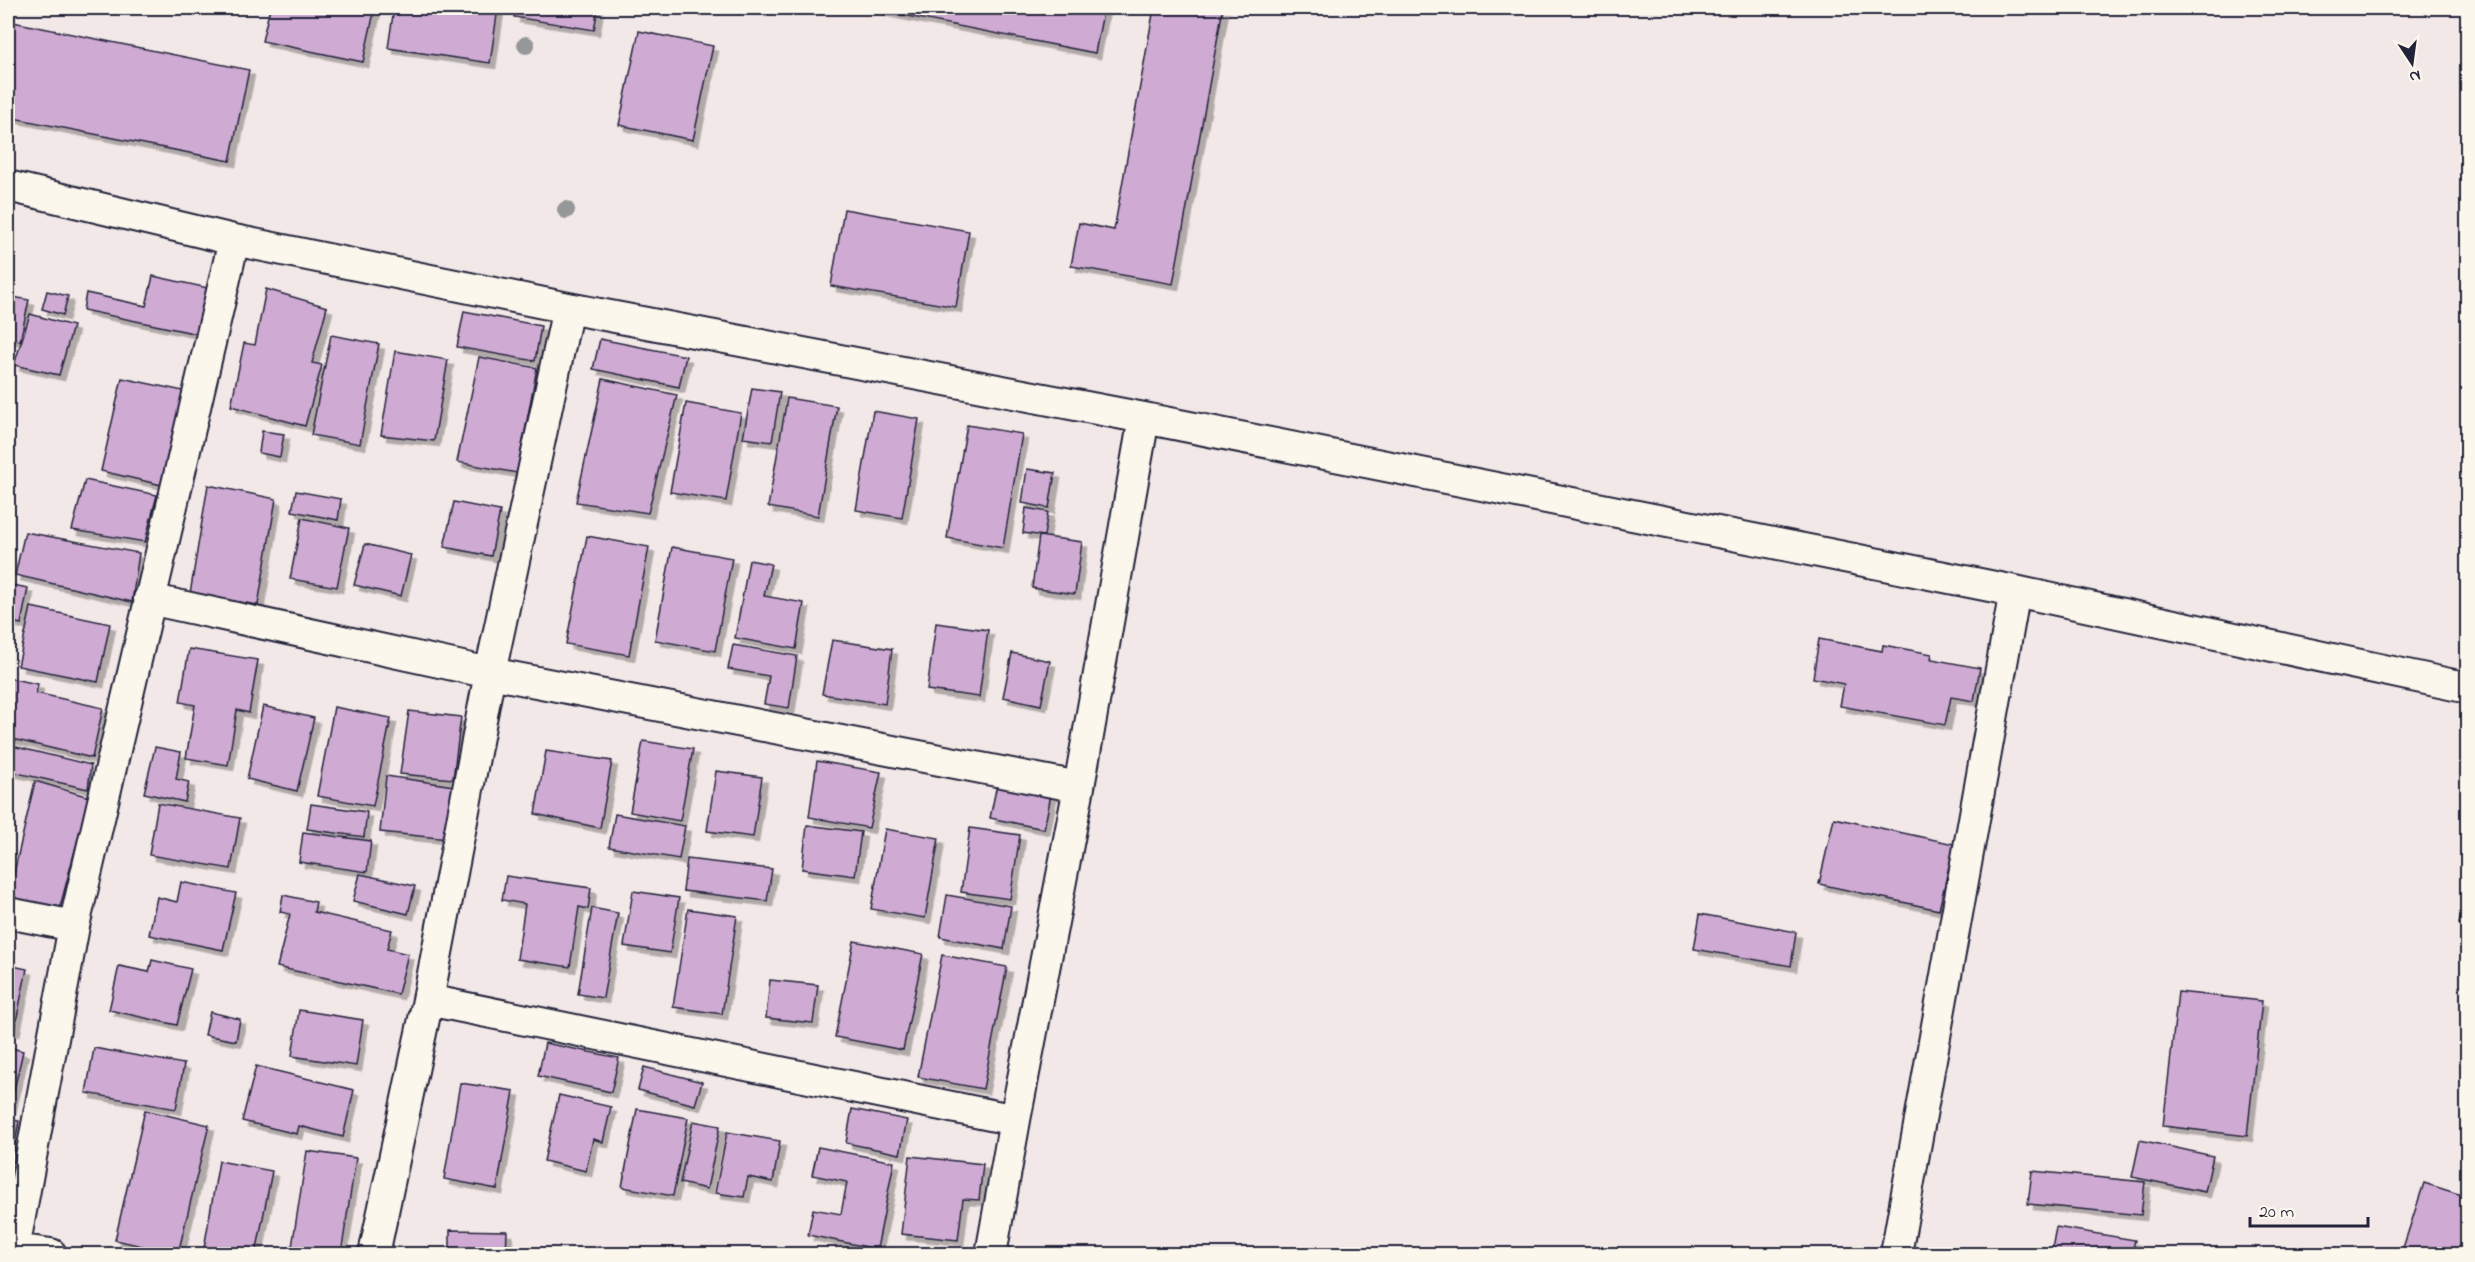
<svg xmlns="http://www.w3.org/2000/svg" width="2475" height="1262" viewBox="0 0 2475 1262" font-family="'Indie Flower',sans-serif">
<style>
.building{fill:#cfaad3;stroke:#22223b;stroke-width:1.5;filter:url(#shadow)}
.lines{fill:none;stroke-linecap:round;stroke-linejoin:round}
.street-casing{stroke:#22223b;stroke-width:34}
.street{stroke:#fbf7ec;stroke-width:30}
.tree{fill:#969798}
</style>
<defs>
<filter id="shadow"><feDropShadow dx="5.5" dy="5.5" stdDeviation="0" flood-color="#0004"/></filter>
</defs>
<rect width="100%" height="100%" fill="#f2e8e7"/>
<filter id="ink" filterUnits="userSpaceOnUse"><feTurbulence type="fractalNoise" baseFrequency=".0167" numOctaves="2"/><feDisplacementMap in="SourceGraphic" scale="12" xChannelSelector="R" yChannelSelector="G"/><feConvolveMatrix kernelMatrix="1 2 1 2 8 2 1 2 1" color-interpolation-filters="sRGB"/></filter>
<g filter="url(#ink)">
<!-- building -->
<path class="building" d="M 270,8 L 375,8 L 363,62 L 262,41 Z
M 394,8 L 498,8 L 490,63 L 388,48 Z
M 516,8 L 598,8 L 594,30 L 514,17 Z
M 878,8 L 1104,8 L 1095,53 L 877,10 Z
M 1154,8 L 1223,8 L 1173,284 L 1071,266 L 1079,223 L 1114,230 Z
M 8,21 L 249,70 L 230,161 L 8,117 Z
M 639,31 L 713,46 L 693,140 L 619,125 Z
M 844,209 L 969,231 L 956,307 L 831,286 Z
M 153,276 L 208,288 L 198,334 L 83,310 L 86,293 L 146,306 Z
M 266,289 L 327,307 L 312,363 L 322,365 L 305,426 L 231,406 L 244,343 L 255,345 Z
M 47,291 L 68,296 L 63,315 L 42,309 Z
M 8,296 L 29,300 L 20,341 L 8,338 Z
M 464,311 L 541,326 L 535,361 L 457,347 Z
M 30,314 L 73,326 L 59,375 L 14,365 Z
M 331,335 L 379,344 L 360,444 L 311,435 Z
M 600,339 L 686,356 L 679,387 L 593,369 Z
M 395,351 L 448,360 L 434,441 L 381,435 Z
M 479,357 L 537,368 L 517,473 L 457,462 Z
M 122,378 L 188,392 L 166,486 L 101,471 Z
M 603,379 L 677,395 L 648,513 L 576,502 Z
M 752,388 L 780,392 L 772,442 L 743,438 Z
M 787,398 L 837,406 L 818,516 L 768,507 Z
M 686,403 L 741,413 L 726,501 L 670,492 Z
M 873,411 L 919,419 L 902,518 L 856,510 Z
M 967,425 L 1022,434 L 1003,548 L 947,538 Z
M 262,431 L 284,434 L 280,457 L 259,453 Z
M 1027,469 L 1055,473 L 1049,508 L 1022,503 Z
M 85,480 L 157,495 L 145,542 L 72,530 Z
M 208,485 L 276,499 L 258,605 L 190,594 Z
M 296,491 L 341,499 L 338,520 L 292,511 Z
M 454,502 L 500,511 L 491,556 L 444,547 Z
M 1026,508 L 1048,512 L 1044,536 L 1023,533 Z
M 302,518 L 349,528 L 337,587 L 290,579 Z
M 25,532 L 139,553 L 132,602 L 15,575 Z
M 587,536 L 649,547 L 629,655 L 566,644 Z
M 1039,536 L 1082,542 L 1075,594 L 1032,588 Z
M 365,544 L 411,555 L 401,596 L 354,585 Z
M 672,547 L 732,558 L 715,651 L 655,640 Z
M 749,560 L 771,564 L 764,596 L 804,603 L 796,649 L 735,638 Z
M 8,584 L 28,588 L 21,624 L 8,621 Z
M 31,607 L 110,624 L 98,682 L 18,666 Z
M 936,623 L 988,630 L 979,697 L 927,690 Z
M 1819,639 L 1882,651 L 1883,645 L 1932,654 L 1931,659 L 1980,668 L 1974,701 L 1951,697 L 1945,725 L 1840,706 L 1844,684 L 1813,678 Z
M 832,640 L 892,649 L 885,704 L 822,694 Z
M 733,645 L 797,656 L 789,708 L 764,704 L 769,676 L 728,669 Z
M 189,649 L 258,660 L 249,713 L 237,710 L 228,765 L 186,758 L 195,705 L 180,702 Z
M 1012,653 L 1050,661 L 1041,705 L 1003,697 Z
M 8,678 L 38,684 L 36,693 L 103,708 L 92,758 L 8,738 Z
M 263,706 L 314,718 L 297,791 L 247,779 Z
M 334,707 L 391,718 L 373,806 L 317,796 Z
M 409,711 L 461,717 L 453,779 L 400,774 Z
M 643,741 L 693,749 L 680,821 L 630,812 Z
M 8,745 L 91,765 L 88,789 L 8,771 Z
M 155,747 L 181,752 L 176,779 L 189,782 L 185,802 L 144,793 Z
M 546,751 L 612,761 L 600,828 L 535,814 Z
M 817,761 L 881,772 L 869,828 L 809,817 Z
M 716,771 L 762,777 L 753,837 L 707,831 Z
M 386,776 L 461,787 L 458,840 L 380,832 Z
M 35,781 L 89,797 L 60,907 L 8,899 Z
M 997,784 L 1051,795 L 1044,829 L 990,818 Z
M 158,803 L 240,818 L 231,869 L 149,855 Z
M 311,804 L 367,812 L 364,837 L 307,829 Z
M 615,814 L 685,826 L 679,859 L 609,847 Z
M 1834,818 L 1954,844 L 1939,910 L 1819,884 Z
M 807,825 L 861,832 L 855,876 L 802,869 Z
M 970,828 L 1020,835 L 1010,899 L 961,892 Z
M 885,829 L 939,838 L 925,918 L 871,909 Z
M 303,832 L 371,841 L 367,872 L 299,862 Z
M 687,859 L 772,869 L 767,901 L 683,891 Z
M 360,874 L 415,886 L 408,914 L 353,901 Z
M 506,876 L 591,888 L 588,909 L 579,907 L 570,967 L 517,959 L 525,904 L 502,900 Z
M 181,882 L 236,893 L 223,950 L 149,935 L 157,897 L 177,902 Z
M 2468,885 L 2468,926 L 2459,924 Z
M 633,891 L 679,898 L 670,953 L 624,946 Z
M 283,895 L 316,902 L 314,912 L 392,930 L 387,949 L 408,954 L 398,994 L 277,967 L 290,914 L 280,912 Z
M 947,895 L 1011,906 L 1004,949 L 940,937 Z
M 592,908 L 618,913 L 603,998 L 578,994 Z
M 688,909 L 737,916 L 722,1014 L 673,1007 Z
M 1700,914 L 1796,932 L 1791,966 L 1694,949 Z
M 854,941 L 923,954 L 903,1050 L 835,1037 Z
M 942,955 L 1007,967 L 983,1089 L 918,1077 Z
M 152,960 L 191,969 L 177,1025 L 109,1010 L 119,966 L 149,972 Z
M 8,965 L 27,969 L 14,1031 L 8,1029 Z
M 770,980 L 818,985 L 813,1023 L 766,1018 Z
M 2178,992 L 2262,1001 L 2247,1136 L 2163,1126 Z
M 299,1010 L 363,1020 L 356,1066 L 292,1056 Z
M 210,1012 L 240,1019 L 236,1041 L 205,1035 Z
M 545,1043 L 619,1058 L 611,1092 L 538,1076 Z
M 8,1047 L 23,1051 L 10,1108 L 8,1108 Z
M 94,1048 L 184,1064 L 176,1109 L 86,1093 Z
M 256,1066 L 354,1090 L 343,1137 L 299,1126 L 297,1134 L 242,1121 Z
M 644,1067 L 702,1082 L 695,1105 L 638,1090 Z
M 460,1083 L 514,1091 L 497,1189 L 444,1179 Z
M 559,1095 L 611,1107 L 603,1142 L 593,1139 L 586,1171 L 544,1161 Z
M 637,1109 L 688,1118 L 673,1196 L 622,1187 Z
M 852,1109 L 907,1120 L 900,1154 L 846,1143 Z
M 145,1110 L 209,1125 L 178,1254 L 115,1240 Z
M 8,1119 L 19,1121 L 8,1180 Z
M 693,1121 L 720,1126 L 707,1189 L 680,1183 Z
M 727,1132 L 780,1141 L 773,1182 L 748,1177 L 744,1197 L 715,1193 Z
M 2140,1140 L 2213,1156 L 2205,1192 L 2132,1177 Z
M 818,1147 L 894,1162 L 877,1249 L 808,1235 L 813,1209 L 841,1214 L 847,1182 L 812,1175 Z
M 307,1151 L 356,1158 L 341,1254 L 292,1247 Z
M 910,1156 L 983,1164 L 979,1200 L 963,1199 L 958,1240 L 901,1234 Z
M 219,1161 L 272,1171 L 256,1254 L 203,1254 Z
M 2032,1171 L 2145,1182 L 2141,1215 L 2028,1204 Z
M 2424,1183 L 2468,1197 L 2468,1254 L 2401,1254 Z
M 2056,1227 L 2135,1240 L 2132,1254 L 2051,1254 Z
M 450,1230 L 507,1231 L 506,1254 L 450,1254 Z"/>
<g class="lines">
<!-- street casing -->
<g class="street-casing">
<path id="street" d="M 8,186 L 234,240 L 568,308 L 1144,418 L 2015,591 L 2468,688
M 149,599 L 490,673 L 1079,787
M 8,913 L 74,926
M 428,1000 L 1015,1120
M 15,1249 L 51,1254
M 13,1254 L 74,926 L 234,240
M 374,1254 L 428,1000 L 490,673 L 568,308
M 991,1254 L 1015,1120 L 1079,787 L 1144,418
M 1896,1254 L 2015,591"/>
</g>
<!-- street -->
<use href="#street" class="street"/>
</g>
<!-- trees -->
<g class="tree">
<circle cx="526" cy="45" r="9"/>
<circle cx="566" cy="210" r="9"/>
</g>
</g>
<!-- margin -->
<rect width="2475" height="1262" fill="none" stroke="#fbf7ec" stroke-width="30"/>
<rect x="15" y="15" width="2445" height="1232" fill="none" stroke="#22223b" stroke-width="2" filter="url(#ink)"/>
<!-- north arrow -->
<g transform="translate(2412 63) rotate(167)" stroke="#fbf7ec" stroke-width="4.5" paint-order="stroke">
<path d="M0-4.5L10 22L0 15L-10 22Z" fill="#22223b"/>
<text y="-9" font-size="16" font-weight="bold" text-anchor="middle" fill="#22223b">N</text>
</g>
<!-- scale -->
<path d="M2250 1217v9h118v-9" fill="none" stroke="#22223b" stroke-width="3"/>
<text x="2259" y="1217" font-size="18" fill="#22223b" stroke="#fbf7ec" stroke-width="4.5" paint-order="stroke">20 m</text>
</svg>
